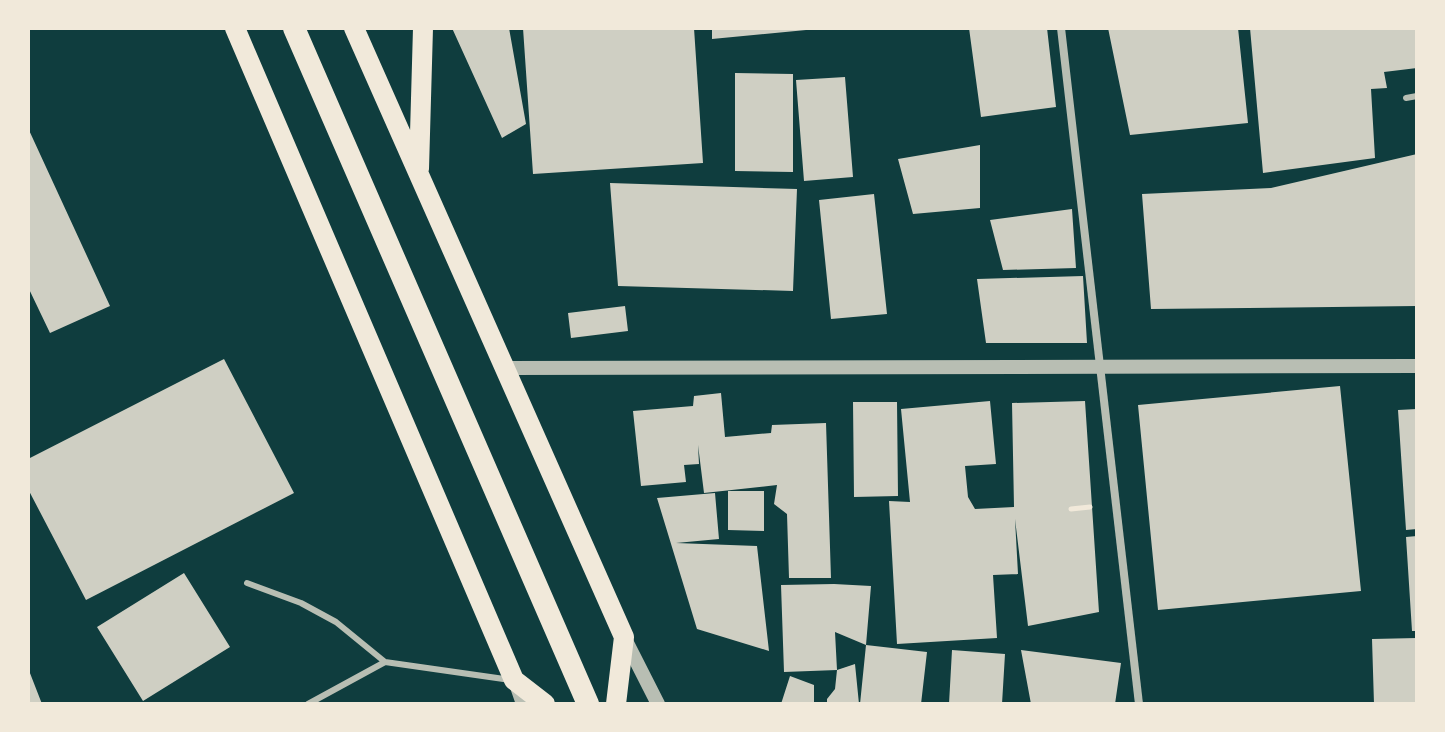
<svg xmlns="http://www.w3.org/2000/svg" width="1445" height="732" viewBox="0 0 1445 732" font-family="'Noto Serif',serif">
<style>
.building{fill:#cfcfc3}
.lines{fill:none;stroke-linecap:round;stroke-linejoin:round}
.path{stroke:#f1e9da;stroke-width:5}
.service{stroke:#b8beb3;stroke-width:6}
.minor{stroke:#b8beb3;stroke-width:8}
.tertiary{stroke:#b8beb3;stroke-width:14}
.primary{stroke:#f1e9da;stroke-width:20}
.trunk{stroke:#f1e9da;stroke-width:22}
</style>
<rect width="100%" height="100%" fill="#0f3d3e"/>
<!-- building -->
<path class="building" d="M 452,28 L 509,28 L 526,124 L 502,138 Z
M 523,28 L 694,28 L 703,163 L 533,174 Z
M 712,28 L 806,28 L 806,30 L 712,39 Z
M 969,28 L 1047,28 L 1056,107 L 981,117 Z
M 1108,28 L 1238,28 L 1248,123 L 1130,135 Z
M 1250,28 L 1417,28 L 1417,68 L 1384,72 L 1387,88 L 1371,89 L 1375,158 L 1263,173 Z
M 735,73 L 793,74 L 793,172 L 735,171 Z
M 845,77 L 853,177 L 804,181 L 796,80 Z
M 28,128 L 110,306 L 50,333 L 28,287 Z
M 980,145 L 980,208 L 913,214 L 898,159 Z
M 1417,154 L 1417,306 L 1151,309 L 1142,194 L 1271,188 Z
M 610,183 L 797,189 L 793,291 L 618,286 Z
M 874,194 L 887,314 L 831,319 L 819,200 Z
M 1072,209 L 1076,268 L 1003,270 L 990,220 Z
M 1083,276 L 1087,343 L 986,343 L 977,279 Z
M 625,306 L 628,331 L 571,338 L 568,313 Z
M 224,359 L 294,493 L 86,600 L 28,489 L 28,459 Z
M 1340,386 L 1361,591 L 1158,610 L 1138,405 Z
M 721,393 L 725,437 L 771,433 L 772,425 L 826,423 L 831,578 L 789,578 L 787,514 L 774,504 L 777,485 L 704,493 L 698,445 L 699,464 L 684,465 L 686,482 L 641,486 L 633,411 L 693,406 L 694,396 Z
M 990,401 L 996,464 L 965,466 L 968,497 L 975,509 L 1014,507 L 1012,403 L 1085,401 L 1099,612 L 1028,626 L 1015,519 L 1018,574 L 993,575 L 997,638 L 897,644 L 889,501 L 910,502 L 901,409 Z
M 853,402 L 897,402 L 898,496 L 854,497 Z
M 1417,409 L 1417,529 L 1406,530 L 1398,410 Z
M 728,491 L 764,491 L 764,531 L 728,530 Z
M 715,493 L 719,539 L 676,543 L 757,546 L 769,651 L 697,629 L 657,498 Z
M 1417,536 L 1417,631 L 1412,631 L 1406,537 Z
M 184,573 L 230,647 L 143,701 L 97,627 Z
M 834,584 L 871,586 L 866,645 L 835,632 L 837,670 L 784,672 L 781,585 Z
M 1417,638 L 1417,704 L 1374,704 L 1372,639 Z
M 866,645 L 927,652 L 921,704 L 860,704 Z
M 952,650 L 1005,654 L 1002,704 L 949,704 Z
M 1021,650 L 1121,663 L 1115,704 L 1031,704 Z
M 855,664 L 859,704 L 827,704 L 827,699 L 835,689 L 837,670 Z
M 28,668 L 42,704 L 28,704 Z
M 790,676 L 814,685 L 814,704 L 781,704 Z"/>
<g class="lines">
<!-- path -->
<path class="path" d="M 1071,509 L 1090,507"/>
<!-- service -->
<path class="service" d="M 1406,98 L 1417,96
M 247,583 L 301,603 L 336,622 L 385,662 L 511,680
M 308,704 L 385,662"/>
<!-- minor -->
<path class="minor" d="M 1061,28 L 1139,704"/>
<!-- tertiary -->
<path class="tertiary" d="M 505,368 L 1417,366
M 624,637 L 658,704
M 515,681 L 523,704"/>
<!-- primary -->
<path class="primary" d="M 235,28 L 514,680 L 545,704
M 354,28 L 624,637 L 616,704
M 419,169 L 423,28"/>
<!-- trunk -->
<path class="trunk" d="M 294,28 L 588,704"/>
</g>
<!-- border -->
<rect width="1445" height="732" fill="none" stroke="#f1e9da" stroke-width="60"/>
</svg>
